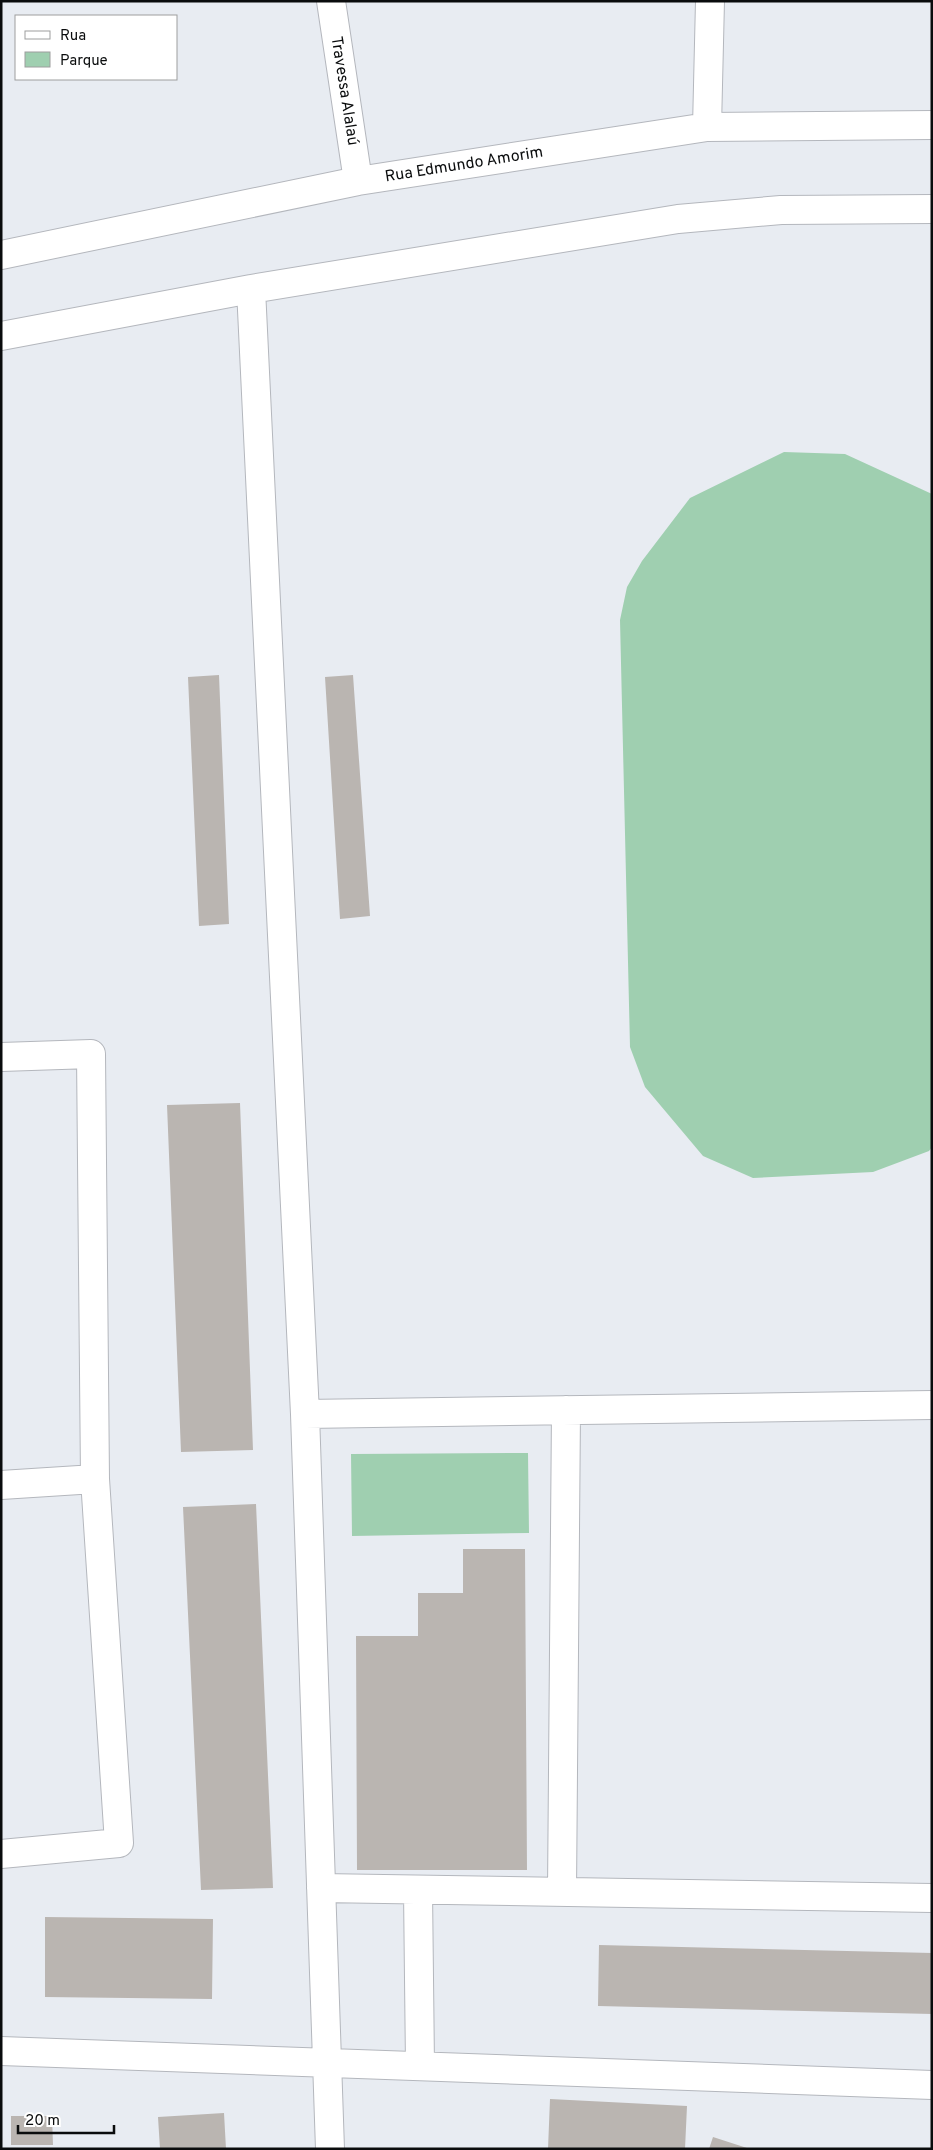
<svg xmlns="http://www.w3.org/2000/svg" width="933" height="2150" viewBox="0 0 933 2150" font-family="Overpass,sans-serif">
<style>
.green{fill:#9fcfb0}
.building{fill:#bab5b1}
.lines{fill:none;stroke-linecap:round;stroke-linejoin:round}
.minor-casing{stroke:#b4b7bd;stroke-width:30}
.minor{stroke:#fff;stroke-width:28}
.labels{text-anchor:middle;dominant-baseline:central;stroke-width:4;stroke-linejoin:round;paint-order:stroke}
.street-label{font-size:16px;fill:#0a0c0d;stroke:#fff}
</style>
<rect width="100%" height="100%" fill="#e8ecf2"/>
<!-- green -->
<path class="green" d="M 784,452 L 845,454 L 932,494 L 932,1147 L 929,1151 L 873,1172 L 753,1178 L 703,1156 L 645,1087 L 630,1047 L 620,620 L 627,587 L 642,561 L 690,498 Z
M 528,1453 L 529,1533 L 352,1536 L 351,1454 Z"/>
<!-- building -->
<path class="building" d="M 219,675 L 229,924 L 199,926 L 188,677 Z
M 353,675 L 370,916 L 340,919 L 325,677 Z
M 240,1103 L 253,1450 L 181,1452 L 167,1105 Z
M 256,1504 L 273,1888 L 201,1890 L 183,1507 Z
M 463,1549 L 525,1549 L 527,1870 L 357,1870 L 356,1636 L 418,1636 L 418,1593 L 463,1593 Z
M 45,1917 L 213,1919 L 212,1999 L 45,1997 Z
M 599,1945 L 932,1953 L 932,2014 L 598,2006 Z
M 550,2099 L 687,2106 L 685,2149 L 548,2149 Z
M 224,2113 L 226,2149 L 160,2149 L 158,2117 Z
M 11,2116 L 52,2116 L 53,2145 L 11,2145 Z
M 713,2137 L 747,2148 L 747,2149 L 709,2149 Z"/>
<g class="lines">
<!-- minor casing -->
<g class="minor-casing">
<path id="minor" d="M 331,1 L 358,181
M 707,127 L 710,1
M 1,255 L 358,181 L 707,127 L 932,125
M 251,289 L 305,1414 L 330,2149
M 1,336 L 251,289 L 678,219 L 781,210 L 932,209
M 1,1057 L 91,1054 L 95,1479 L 119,1843 L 1,1854
M 305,1414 L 932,1405
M 1,1485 L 95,1479
M 321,1888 L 932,1898
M 418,1890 L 420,2066
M 562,1892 L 566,1410
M 1,2051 L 932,2085"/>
</g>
<!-- minor -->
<use href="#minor" class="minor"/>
</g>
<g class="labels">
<!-- street labels -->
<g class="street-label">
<text transform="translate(344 91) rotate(81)">Travessa Alalaú</text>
<text transform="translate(464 165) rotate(-9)">Rua Edmundo Amorim</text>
</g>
</g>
<!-- border -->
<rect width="933" height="2150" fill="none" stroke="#0a0c0d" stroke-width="5"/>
<!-- legend -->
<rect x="15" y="15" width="162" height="65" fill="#ffffff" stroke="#9d9e9e"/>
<rect x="25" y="31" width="25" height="8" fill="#ffffff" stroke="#9d9e9e"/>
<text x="60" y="40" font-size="15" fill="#0a0c0d">Rua</text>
<rect x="25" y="52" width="25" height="15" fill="#9fcfb0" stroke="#9d9e9e"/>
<text x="60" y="65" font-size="15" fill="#0a0c0d">Parque</text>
<!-- scale -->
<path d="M18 2125v8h96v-8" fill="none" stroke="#0a0c0d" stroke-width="2.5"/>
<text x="25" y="2125" font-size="15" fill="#0a0c0d" stroke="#ffffff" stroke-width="4" paint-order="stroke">20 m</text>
</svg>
